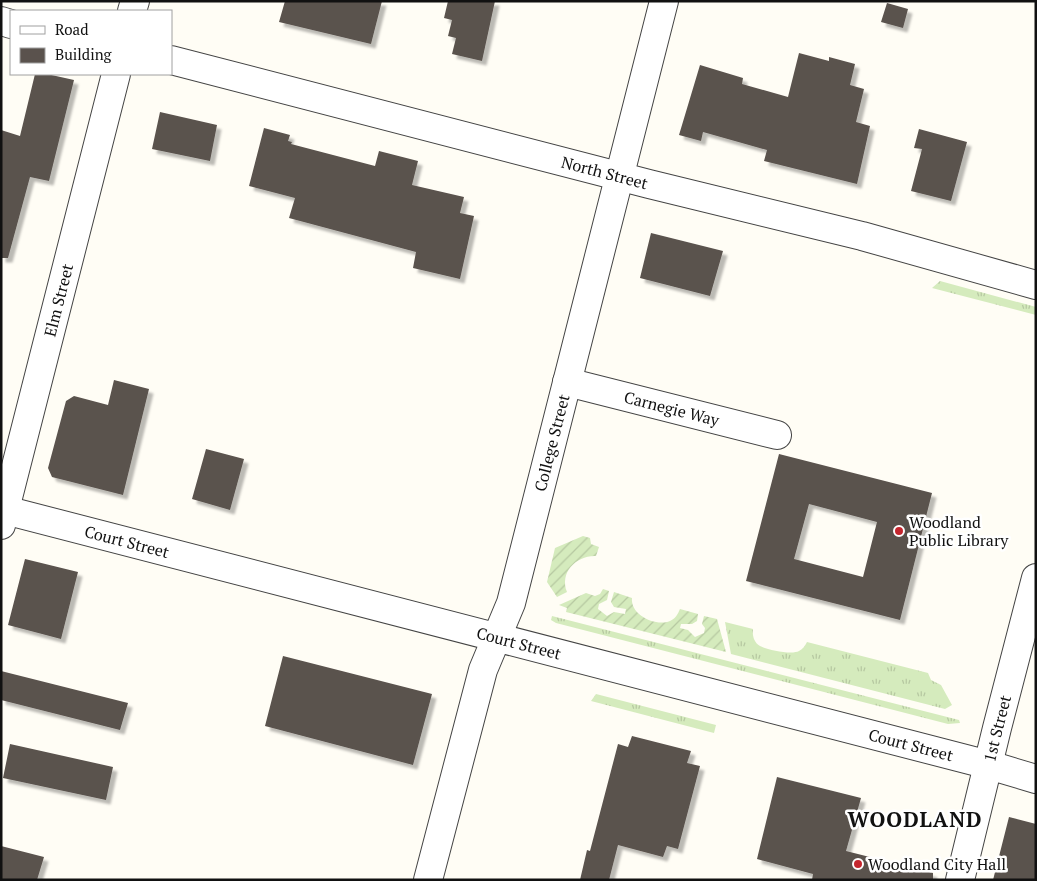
<svg xmlns="http://www.w3.org/2000/svg" width="1037" height="881" viewBox="0 0 1037 881" font-family="'PT Serif',serif">
<style>
.grass{fill:url(#grass-tufts)}
.garden{fill:url(#garden-furrows)}
.building{fill:#5a524d;fill-rule:evenodd;filter:url(#shadow)}
.lines{fill:none;stroke-linecap:round;stroke-linejoin:round}
.minor-casing{stroke:#444;stroke-width:30}
.tertiary-casing{stroke:#444;stroke-width:30}
.minor{stroke:#fff;stroke-width:28}
.tertiary{stroke:#fff;stroke-width:28}
.poi-dot{fill:#c4262e;stroke:#fff;stroke-width:2}
.labels{text-anchor:middle;dominant-baseline:central;stroke-width:5;stroke-linejoin:round;paint-order:stroke}
.street-label{font-size:16px;fill:#111;stroke:#fff}
.poi-label{font-size:16px;fill:#111;stroke:#fff;text-anchor:start}
.district-label{font-size:21px;font-weight:bold;letter-spacing:1px;fill:#111;stroke:#fff}
</style>
<defs>
<pattern id="grass-tufts" width="24" height="20" patternUnits="userSpaceOnUse" patternTransform="scale(1.25)"><rect width="24" height="20" fill="#d5ebbd"/><path d="M3 7l-1-3M5 7V3M7 7l1-3M15 17l-1-3M17 17v-4M19 17l1-3" fill="none" stroke="#b6c8a1"/></pattern>
<pattern id="garden-furrows" width="10" height="10" patternUnits="userSpaceOnUse" patternTransform="scale(1.25)"><rect width="10" height="10" fill="#d5ebbd"/><path d="M-1 1l2-2M0 10L10 0M9 11l2-2" fill="none" stroke="#b6c8a1"/></pattern>
<filter id="shadow"><feDropShadow dx="4.5" dy="4.5" stdDeviation="1" flood-color="#0004"/></filter>
</defs>
<rect width="100%" height="100%" fill="#fffdf5"/>
<!-- grass -->
<path class="grass" d="M 940,281 L 1036,307 L 1036,315 L 932,288 Z
M 552,616 L 959,720 L 960,723 L 948,724 L 556,623 L 551,620 Z
M 725,622 L 753,629 C 752,635 754,643 760,646 C 768,650 792,655 799,651 C 803,649 805,646 807,642 L 928,673 L 931,680 L 941,685 L 952,705 L 945,709 L 731,654 Z
M 596,694 L 716,725 L 714,733 L 591,701 Z"/>
<!-- garden -->
<path class="garden" d="M 583,536 L 590,538 L 591,544 L 599,547 L 596,556 C 577,555 559,572 567,592 L 557,597 L 547,582 L 555,548 Z
M 603,589 L 609,591 L 607,600 L 599,604 L 598,609 L 607,616 L 614,612 L 625,614 L 626,609 L 614,607 L 611,602 L 614,592 L 632,598 C 630,615 656,627 670,621 C 675,619 678,614 680,609 L 698,614 L 697,621 L 692,624 L 681,624 L 680,628 L 688,630 L 695,637 L 704,633 L 705,628 L 702,624 L 704,616 L 717,619 L 726,652 L 566,612 L 567,608 L 559,605 L 586,593 L 595,596 L 600,594 Z"/>
<!-- building -->
<path class="building" d="M 285,1 L 382,1 L 371,44 L 279,22 Z
M 448,1 L 495,1 L 482,61 L 452,54 L 456,38 L 448,36 L 452,20 L 444,18 Z
M 887,3 L 908,9 L 903,28 L 881,22 Z
M 799,53 L 829,61 L 829,57 L 855,64 L 850,85 L 864,89 L 856,122 L 870,126 L 857,184 L 764,161 L 767,150 L 703,132 L 701,141 L 679,135 L 700,65 L 743,78 L 742,84 L 788,97 Z
M 35,74 L 47,74 L 74,80 L 49,181 L 30,177 L 8,258 L 1,258 L 1,130 L 20,136 Z
M 160,112 L 217,125 L 210,161 L 152,149 Z
M 264,128 L 290,135 L 288,141 L 292,142 L 291,144 L 375,166 L 379,151 L 418,161 L 412,185 L 464,197 L 460,213 L 474,216 L 460,279 L 413,268 L 416,252 L 289,218 L 295,198 L 249,186 Z
M 919,129 L 967,142 L 951,201 L 911,191 L 922,149 L 914,148 Z
M 651,233 L 723,251 L 710,296 L 640,278 Z
M 114,380 L 149,389 L 123,495 L 52,477 L 48,468 L 66,401 L 74,396 L 108,405 Z
M 206,449 L 244,459 L 230,510 L 192,499 Z
M 779,454 L 932,493 L 900,620 L 746,581 ZM 809,504 L 877,522 L 863,577 L 794,559 Z
M 25,559 L 78,572 L 61,639 L 8,625 Z
M 283,656 L 432,694 L 413,765 L 265,726 Z
M 1,671 L 128,703 L 120,730 L 1,700 Z
M 632,736 L 691,751 L 687,763 L 700,766 L 678,849 L 667,846 L 663,857 L 618,845 L 609,880 L 580,880 L 587,850 L 590,851 L 618,744 L 628,747 Z
M 10,744 L 113,767 L 106,800 L 3,778 Z
M 777,777 L 861,798 L 846,851 L 933,873 L 933,880 L 812,880 L 813,874 L 757,859 Z
M 1009,817 L 1036,824 L 1036,880 L 993,880 Z
M 1,846 L 44,857 L 37,880 L 1,880 Z"/>
<g class="lines">
<!-- minor casing -->
<g class="minor-casing">
<g id="minor">
<path d="M 132,11 L 135,1"/>
<path d="M 1,21 L 11,24"/>
<path id="s1" d="M 171,60 L 649,184 L 862,236 L 1036,285"/>
<path id="s2" d="M 567,382 L 777,435"/>
<path id="s3" d="M 1,525 L 116,74"/>
<path id="s4" d="M 960,880 L 997,728 L 1036,578"/>
</g>
</g>
<!-- tertiary casing -->
<g class="tertiary-casing">
<g id="tertiary">
<path id="s5" d="M 1,509 L 989,765 L 1036,779"/>
<path id="s6" d="M 428,880 L 483,670 L 511,603 L 664,1"/>
</g>
</g>
<!-- minor -->
<use href="#minor" class="minor"/>
<!-- tertiary -->
<use href="#tertiary" class="tertiary"/>
</g>
<!-- markers -->
<g class="poi-dot">
<circle cx="899" cy="531" r="5"/>
<circle cx="858" cy="864" r="5"/>
</g>
<g class="labels">
<!-- street labels -->
<g class="street-label">
<text stroke="none"><textPath href="#s1" startOffset="448">North Street</textPath></text>
<text stroke="none"><textPath href="#s3" startOffset="232">Elm Street</textPath></text>
<text stroke="none"><textPath href="#s2" startOffset="108">Carnegie Way</textPath></text>
<text stroke="none"><textPath href="#s6" startOffset="455">College Street</textPath></text>
<text stroke="none"><textPath href="#s5" startOffset="130">Court Street</textPath></text>
<text stroke="none"><textPath href="#s5" startOffset="535">Court Street</textPath></text>
<text stroke="none"><textPath href="#s4" startOffset="156">1st Street</textPath></text>
<text stroke="none"><textPath href="#s5" startOffset="940">Court Street</textPath></text>
</g>
<!-- poi labels -->
<g class="poi-label">
<text x="909" y="522">Woodland<tspan x="909" dy="18">Public Library</tspan></text>
<text x="868" y="864">Woodland City Hall</text>
</g>
<!-- district labels -->
<g class="district-label">
<text x="915" y="819">WOODLAND</text>
</g>
</g>
<!-- border -->
<rect width="1037" height="881" fill="none" stroke="#111111" stroke-width="5"/>
<!-- legend -->
<rect x="10" y="10" width="162" height="65" fill="#ffffff" stroke="#a0a0a0"/>
<rect x="20" y="26" width="25" height="8" fill="#ffffff" stroke="#a0a0a0"/>
<text x="55" y="35" font-size="15" fill="#111111">Road</text>
<rect x="20" y="48" width="25" height="15" fill="#5a524d" stroke="#a0a0a0"/>
<text x="55" y="60" font-size="15" fill="#111111">Building</text>
</svg>
